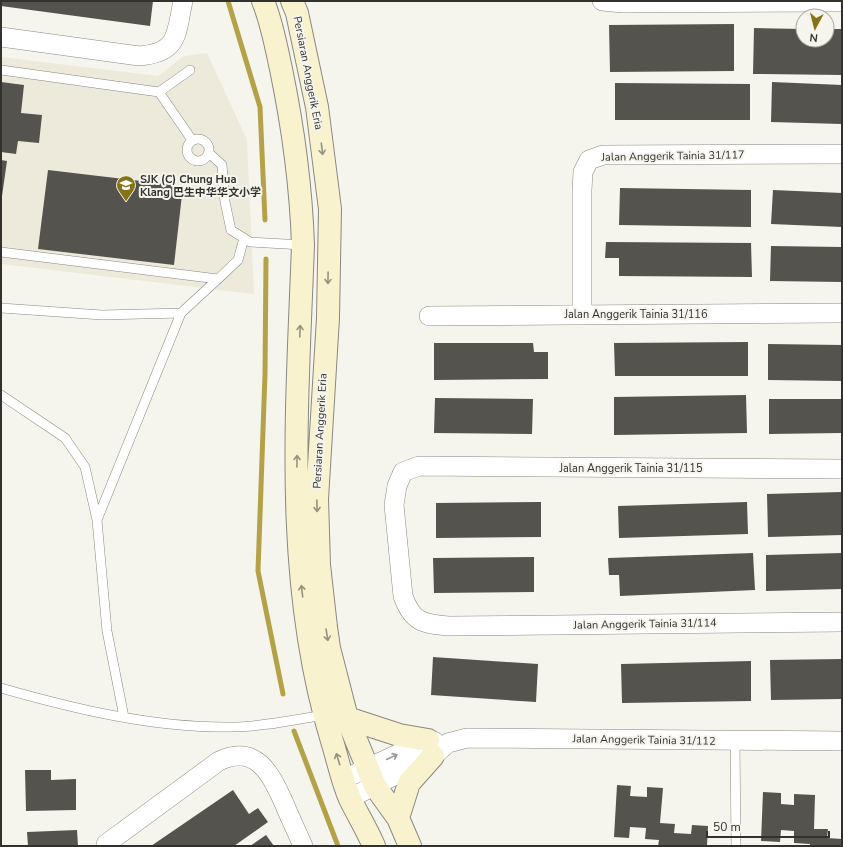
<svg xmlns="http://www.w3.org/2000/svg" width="843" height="847" viewBox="0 0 843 847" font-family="'Nunito Sans','Noto Sans SC',sans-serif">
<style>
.built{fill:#edeadb}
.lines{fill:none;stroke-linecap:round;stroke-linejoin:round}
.stream{stroke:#b4a249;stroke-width:5}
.building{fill:#55534d}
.lane-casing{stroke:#898881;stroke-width:10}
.street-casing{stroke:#898881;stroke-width:20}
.secondary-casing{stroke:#898881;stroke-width:24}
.lane{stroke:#fff;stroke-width:9}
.street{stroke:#fff;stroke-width:19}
.secondary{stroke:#f9f2ce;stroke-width:22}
.oneway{stroke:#96927e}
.oneway2{stroke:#989896}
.labels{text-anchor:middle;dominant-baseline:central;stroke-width:4;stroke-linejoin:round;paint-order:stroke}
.street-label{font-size:11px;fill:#32312e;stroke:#f6f5ed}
.poi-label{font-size:11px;font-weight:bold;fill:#32312e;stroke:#f6f5ed;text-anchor:start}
</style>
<rect width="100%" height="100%" fill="#f6f5ed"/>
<!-- built -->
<path class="built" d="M 207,53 L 247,140 L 254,294 L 1,264 L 1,57 L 158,76 L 184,56 Z"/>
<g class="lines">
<!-- stream -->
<path class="stream" d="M 228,1 L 260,107 L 265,220
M 266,259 L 265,374 L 258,571 L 283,694
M 294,731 L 338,846"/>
</g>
<!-- building -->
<path class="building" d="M 1,1 L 153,1 L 150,26 L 1,6 Z
M 734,24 L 734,71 L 610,72 L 609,25 Z
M 754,28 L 803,29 L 803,40 L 827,40 L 827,29 L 842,29 L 842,75 L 753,74 Z
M 1,82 L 24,85 L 21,113 L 42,115 L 39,143 L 18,141 L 16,154 L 1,152 Z
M 772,82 L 842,85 L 842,124 L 771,122 Z
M 615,83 L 750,84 L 750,120 L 615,120 Z
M 1,160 L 7,161 L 2,196 L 1,196 Z
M 48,170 L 183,186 L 174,265 L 38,249 Z
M 620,188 L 751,190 L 751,227 L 619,225 Z
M 773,190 L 842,193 L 842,227 L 771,224 Z
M 606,242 L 751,243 L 752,277 L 619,276 L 619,258 L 605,258 Z
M 771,246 L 842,247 L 842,282 L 770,281 Z
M 748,342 L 748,376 L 615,376 L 614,343 Z
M 434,343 L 533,343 L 534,352 L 548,352 L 548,379 L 434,380 Z
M 768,344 L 842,345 L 842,381 L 768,380 Z
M 746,395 L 747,433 L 614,435 L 614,397 Z
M 435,398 L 533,399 L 532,434 L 434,433 Z
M 769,399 L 842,399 L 842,433 L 769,434 Z
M 842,492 L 842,535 L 768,537 L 767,494 Z
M 541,502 L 541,537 L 436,538 L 436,503 Z
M 747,502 L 748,534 L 619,538 L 618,506 Z
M 753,553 L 755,590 L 620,596 L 619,575 L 609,575 L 608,558 Z
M 842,553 L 842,589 L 766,591 L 766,555 Z
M 534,557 L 534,592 L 434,593 L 433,558 Z
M 433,657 L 538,664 L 536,702 L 431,695 Z
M 842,659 L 842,699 L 771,700 L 770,660 Z
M 751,661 L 751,701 L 622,703 L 621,664 Z
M 25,770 L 51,770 L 51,780 L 76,779 L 76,810 L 26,811 Z
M 617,785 L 631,786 L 630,796 L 647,797 L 647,787 L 663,788 L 660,823 L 675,824 L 674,833 L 691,834 L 692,825 L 708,826 L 707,846 L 658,846 L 659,840 L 645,839 L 646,828 L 630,827 L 629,838 L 614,837 Z
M 233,790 L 249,814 L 258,808 L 268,822 L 234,846 L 151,846 Z
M 763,792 L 781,793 L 781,804 L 794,805 L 794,794 L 815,795 L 814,829 L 828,829 L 827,838 L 842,839 L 842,846 L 810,846 L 810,844 L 794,843 L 794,831 L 781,830 L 780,842 L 761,841 Z
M 77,830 L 78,846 L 28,846 L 27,832 Z
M 266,835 L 274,846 L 250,846 Z"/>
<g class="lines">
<!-- lane casing -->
<g class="lane-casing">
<path id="lane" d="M 1,70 L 159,92 L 190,70
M 159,92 L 192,140
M187 150a11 11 0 1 1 22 0a11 11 0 1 1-22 0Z
M 209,153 L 222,165 L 225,202 L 231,230 L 250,242 L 303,245
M 1,252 L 218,279 L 238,260 L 244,238
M 1,308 L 102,315 L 181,313
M 1,395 L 65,438 L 85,467 L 97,520 L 107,631 L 124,717
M 97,520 L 181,313 L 218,279
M 1,688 C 75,709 153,728 231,727 C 262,727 293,720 324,715
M 735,741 L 736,846"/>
</g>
<!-- street casing -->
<g class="street-casing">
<path id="street" d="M 602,1 L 623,3 L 842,2
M 1,37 L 139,56 C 179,53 176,34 183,1
M 582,314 L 582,190 L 583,172 L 589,160 L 603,155 L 842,154
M 429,316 L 842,313
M 842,469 L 419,466 L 403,472 L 397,486 L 394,505 L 403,596 C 412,622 423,624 449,626 L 842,622
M 344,779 L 428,740 L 434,741
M 350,798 L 433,756 L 448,743 L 467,738 L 842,741
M 106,844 L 219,761 C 257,743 271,775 284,803 C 290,818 297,832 303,846"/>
</g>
<!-- secondary casing -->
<g class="secondary-casing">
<path id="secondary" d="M 263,1 C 272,23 276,46 281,69 C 293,127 301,186 303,245 C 297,410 283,580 332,741 C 338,760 342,781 350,799 C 358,815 367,830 374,846
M 292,1 L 297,13 L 317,107 L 330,209 L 328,318 L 317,499 L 319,565 L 326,627 L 329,648 L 347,718 L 375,786 L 398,818 L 410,846
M 347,718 L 399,735 L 428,740
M 398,818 L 409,783 L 433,756"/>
</g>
<!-- lane -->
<use href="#lane" class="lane"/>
<!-- street -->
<use href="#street" class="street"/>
<!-- secondary -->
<use href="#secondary" class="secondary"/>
</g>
<!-- one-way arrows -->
<defs><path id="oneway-shaft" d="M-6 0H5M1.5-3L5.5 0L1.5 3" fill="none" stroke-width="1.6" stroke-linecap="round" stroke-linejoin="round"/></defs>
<g class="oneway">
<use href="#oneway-shaft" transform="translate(322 149) rotate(83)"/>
<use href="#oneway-shaft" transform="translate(328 278) rotate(91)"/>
<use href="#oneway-shaft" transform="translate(300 331) rotate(-88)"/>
<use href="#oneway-shaft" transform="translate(297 461) rotate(-89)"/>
<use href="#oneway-shaft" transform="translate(317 506) rotate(89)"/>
<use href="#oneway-shaft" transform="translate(302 591) rotate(-97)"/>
<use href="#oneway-shaft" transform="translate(327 635) rotate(81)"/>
<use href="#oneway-shaft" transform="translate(338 759) rotate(-107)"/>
</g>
<use class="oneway2" href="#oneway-shaft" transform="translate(392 757) rotate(-25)"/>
<!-- icons -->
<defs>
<g id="school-pin" transform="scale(1)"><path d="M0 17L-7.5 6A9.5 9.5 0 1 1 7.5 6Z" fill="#857417" stroke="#f6f5ed"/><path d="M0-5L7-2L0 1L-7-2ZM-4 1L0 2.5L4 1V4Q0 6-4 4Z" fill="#fff"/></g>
</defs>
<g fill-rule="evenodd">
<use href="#school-pin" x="126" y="185"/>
</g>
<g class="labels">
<!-- street labels -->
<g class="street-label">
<text transform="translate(308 73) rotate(79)">Persiaran Anggerik Eria</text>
<text transform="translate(673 156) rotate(-1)">Jalan Anggerik Tainia 31/117</text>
<text x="636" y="314">Jalan Anggerik Tainia 31/116</text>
<text transform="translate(320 431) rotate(-87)">Persiaran Anggerik Eria</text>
<text x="631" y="468">Jalan Anggerik Tainia 31/115</text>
<text transform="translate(645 624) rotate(-1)">Jalan Anggerik Tainia 31/114</text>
<text transform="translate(644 740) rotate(1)">Jalan Anggerik Tainia 31/112</text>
</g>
<!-- poi labels -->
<g class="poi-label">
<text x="140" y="179">SJK (C) Chung Hua<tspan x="140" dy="13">Klang 巴生中华华文小学</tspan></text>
</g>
</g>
<!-- border -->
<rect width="843" height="847" fill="none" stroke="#32312e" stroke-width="4"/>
<!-- north arrow -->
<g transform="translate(815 28) rotate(187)"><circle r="19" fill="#f6f5ed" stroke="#a8a7a1"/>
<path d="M0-3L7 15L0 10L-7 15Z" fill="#857417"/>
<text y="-6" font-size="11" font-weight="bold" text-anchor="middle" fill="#32312e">N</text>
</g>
<!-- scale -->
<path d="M707 831v6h122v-6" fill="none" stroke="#32312e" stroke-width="2"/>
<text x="713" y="831" font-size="12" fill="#32312e" stroke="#f6f5ed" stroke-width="3" paint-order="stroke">50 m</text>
</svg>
